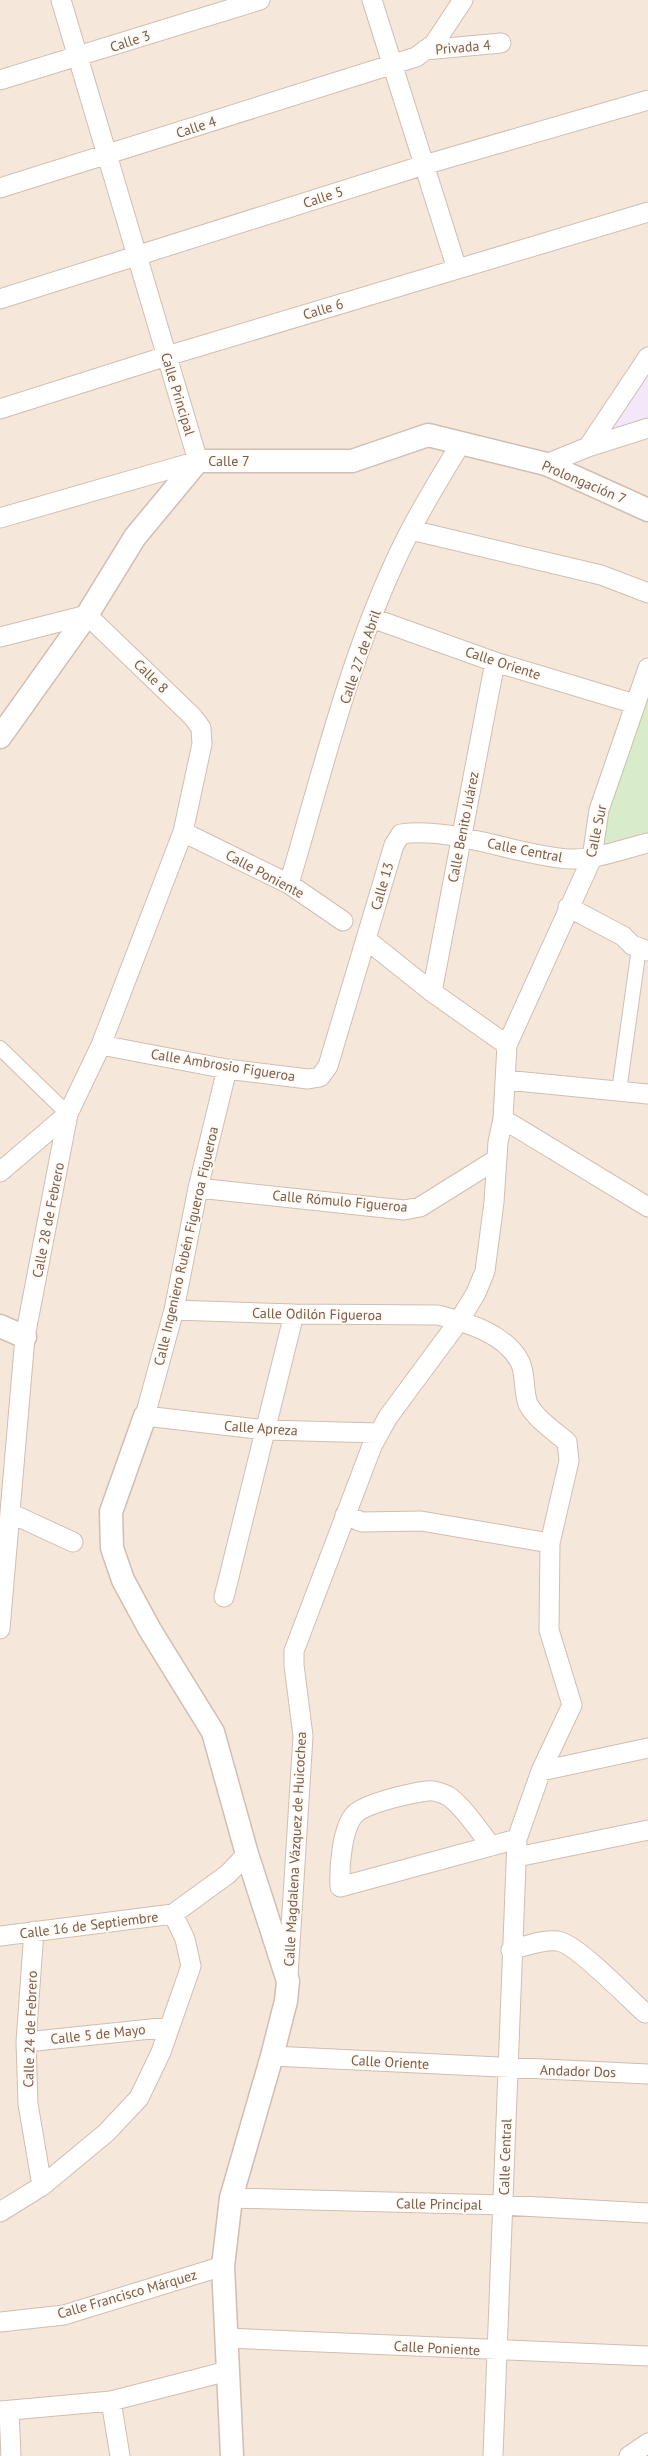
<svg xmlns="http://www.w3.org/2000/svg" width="648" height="2456" viewBox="0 0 648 2456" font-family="'PT Sans',sans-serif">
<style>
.residential{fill:#f5e8da}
.education{fill:#f3e8fa}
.green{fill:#d8ecc9}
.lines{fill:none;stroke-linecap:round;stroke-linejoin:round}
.pedestrian-casing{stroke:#d1beb0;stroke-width:16}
.minor-casing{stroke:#d1beb0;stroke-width:21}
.tertiary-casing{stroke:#d1beb0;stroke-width:25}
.pedestrian{stroke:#fff;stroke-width:14}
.minor{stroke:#fff;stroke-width:19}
.tertiary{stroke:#fff;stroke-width:22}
.labels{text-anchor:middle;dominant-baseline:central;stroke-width:4;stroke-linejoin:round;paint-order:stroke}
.street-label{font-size:14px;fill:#7a5c4d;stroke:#fffaf3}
</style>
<rect width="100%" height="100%" fill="#fdf6ec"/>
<!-- residential -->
<path class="residential" d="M 0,0 L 648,0 L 648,2456 L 0,2456 Z"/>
<!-- education -->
<path class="education" d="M 648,368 L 648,419 L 606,433 Z"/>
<!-- green -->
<path class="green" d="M 648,684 L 648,838 L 598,851 L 605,804 Z"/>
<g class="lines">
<!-- pedestrian casing -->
<g class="pedestrian-casing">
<path id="pedestrian" d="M 0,1048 L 68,1114
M 619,1091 L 639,948"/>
</g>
<!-- minor casing -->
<g class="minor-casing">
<path id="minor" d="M 372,0 L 457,269
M 425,50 L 501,43
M 0,80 L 260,0
M 0,188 L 416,57 L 434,44 L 463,0
M 0,299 L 424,165 L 648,100
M 0,409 L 167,356 L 648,212
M 588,447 L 648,357
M 546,464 L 588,447 L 648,428
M 0,518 L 198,461 L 61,0
M 411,530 L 601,575 L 648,593
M 372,618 L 495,662 L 635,704
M 0,637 L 87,615 L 193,717 L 201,728 L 202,744 L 183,832 L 101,1045 L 68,1114 L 25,1337 L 0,1629
M 183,832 L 289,884 L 343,921
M 289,884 C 320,780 348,664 393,566 C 412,523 437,483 461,443
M 568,907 L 623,936 L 632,945 L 648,951
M 367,940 L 432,992 L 507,1045
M 432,992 L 495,662
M 101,1045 L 227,1069 L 308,1079 L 320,1077 L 328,1066 L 394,845 L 401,834 C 451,826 518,856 570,859 C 596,860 623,849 648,843
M 227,1069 L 198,1188 L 174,1310 L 145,1416 L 266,1430 L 378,1433
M 506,1080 L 648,1094
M 503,1119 L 648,1207
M 0,1172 L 68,1114
M 198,1188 L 404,1210 L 420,1207 L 497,1159
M 174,1310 L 294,1314 L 438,1315 C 467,1323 505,1333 520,1362 C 526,1374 523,1391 528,1404 C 536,1419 554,1431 567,1442 L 569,1461 L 550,1543 L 549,1630 L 572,1705 L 541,1771 L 517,1839 L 493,2456
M 10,1513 L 73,1542
M 345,1515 L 362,1522 L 421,1521 L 550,1543
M 224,1597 L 294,1314
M 541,1771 L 648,1748
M 491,1846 C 480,1832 466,1810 452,1799 C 447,1794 434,1790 427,1791 C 411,1793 366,1803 355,1814 C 342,1827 339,1868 340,1887 L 517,1839
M 517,1857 L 648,1830
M 34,1931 L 26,2042 L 28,2104 L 42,2186
M 0,1936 L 173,1914 L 228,1874 L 247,1854
M 511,1950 C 526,1946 543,1939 558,1941 C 577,1944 628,1998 645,2013
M 288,1976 L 303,1736 L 294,1665 L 294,1651 L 372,1446 L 388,1417 L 459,1321 L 476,1293 L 485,1271 L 494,1202 L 498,1142 L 503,1119 L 507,1045 L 592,858 L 599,810 L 648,668
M 26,2042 L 170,2027
M 272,2056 L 648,2074
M 231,2198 L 503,2205 L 648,2213
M 0,2212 L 42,2186 L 106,2133 L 139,2098 L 161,2052 L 191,1966 L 185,1939 L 173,1914
M 0,2322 L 64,2315 L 223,2266
M 226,2338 L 648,2356
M 111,2401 L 120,2456
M 0,2411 L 111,2401 L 228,2371
M 9,2411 L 11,2456
M 629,2456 L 648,2443"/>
</g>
<!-- tertiary casing -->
<g class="tertiary-casing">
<path id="tertiary" d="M 0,737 L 87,615 L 135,537 L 198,461 L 352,461 L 428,435 L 546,464 L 648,510
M 0,1326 L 25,1337
M 145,1416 L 111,1512 L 112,1548 L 123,1580 L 150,1630 L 213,1732 L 247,1854 L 288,1981 L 286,2001 L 272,2056 L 231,2198 L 223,2266 L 232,2456"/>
</g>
<!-- pedestrian -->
<use href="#pedestrian" class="pedestrian"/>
<!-- minor -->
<use href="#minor" class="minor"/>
<!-- tertiary -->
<use href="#tertiary" class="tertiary"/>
</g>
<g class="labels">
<!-- street labels -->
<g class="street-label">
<text transform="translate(130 41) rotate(-18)">Calle 3</text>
<text transform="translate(463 47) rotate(-5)">Privada 4</text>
<text transform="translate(196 127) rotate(-18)">Calle 4</text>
<text transform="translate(323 197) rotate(-18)">Calle 5</text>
<text transform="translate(323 309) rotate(-17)">Calle 6</text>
<text transform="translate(178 394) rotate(73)">Calle Principal</text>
<text x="229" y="461">Calle 7</text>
<text transform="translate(584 482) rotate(23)">Prolongación 7</text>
<text transform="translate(360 657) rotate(-71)">Calle 27 de Abril</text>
<text transform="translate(503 663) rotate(18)">Calle Oriente</text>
<text transform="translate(151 676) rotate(44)">Calle 8</text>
<text transform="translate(463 827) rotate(-79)">Calle Benito Juárez</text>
<text transform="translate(596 831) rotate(-78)">Calle Sur</text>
<text transform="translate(525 850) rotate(11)">Calle Central</text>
<text transform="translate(265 874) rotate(28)">Calle Poniente</text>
<text transform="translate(382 886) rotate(-74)">Calle 13</text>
<text transform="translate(223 1065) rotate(9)">Calle Ambrosio Figueroa</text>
<text transform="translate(340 1201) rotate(5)">Calle Rómulo Figueroa</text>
<text transform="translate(48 1220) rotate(-79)">Calle 28 de Febrero</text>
<text transform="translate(186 1246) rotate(-77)">Calle Ingeniero Rubén Figueroa Figueroa</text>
<text transform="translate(317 1314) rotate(1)">Calle Odilón Figueroa</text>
<text transform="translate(261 1428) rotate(4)">Calle Apreza</text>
<text transform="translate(295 1849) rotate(-87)">Calle Magdalena Vázquez de Huicochea</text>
<text transform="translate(89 1925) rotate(-7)">Calle 16 de Septiembre</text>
<text transform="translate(30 2029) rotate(-88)">Calle 24 de Febrero</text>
<text transform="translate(98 2034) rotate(-6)">Calle 5 de Mayo</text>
<text transform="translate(390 2062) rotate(3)">Calle Oriente</text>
<text transform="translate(578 2071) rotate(2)">Andador Dos</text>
<text transform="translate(505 2157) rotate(-88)">Calle Central</text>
<text transform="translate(439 2204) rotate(1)">Calle Principal</text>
<text transform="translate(127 2294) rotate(-16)">Calle Francisco Márquez</text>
<text transform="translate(437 2348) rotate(3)">Calle Poniente</text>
</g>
</g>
</svg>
